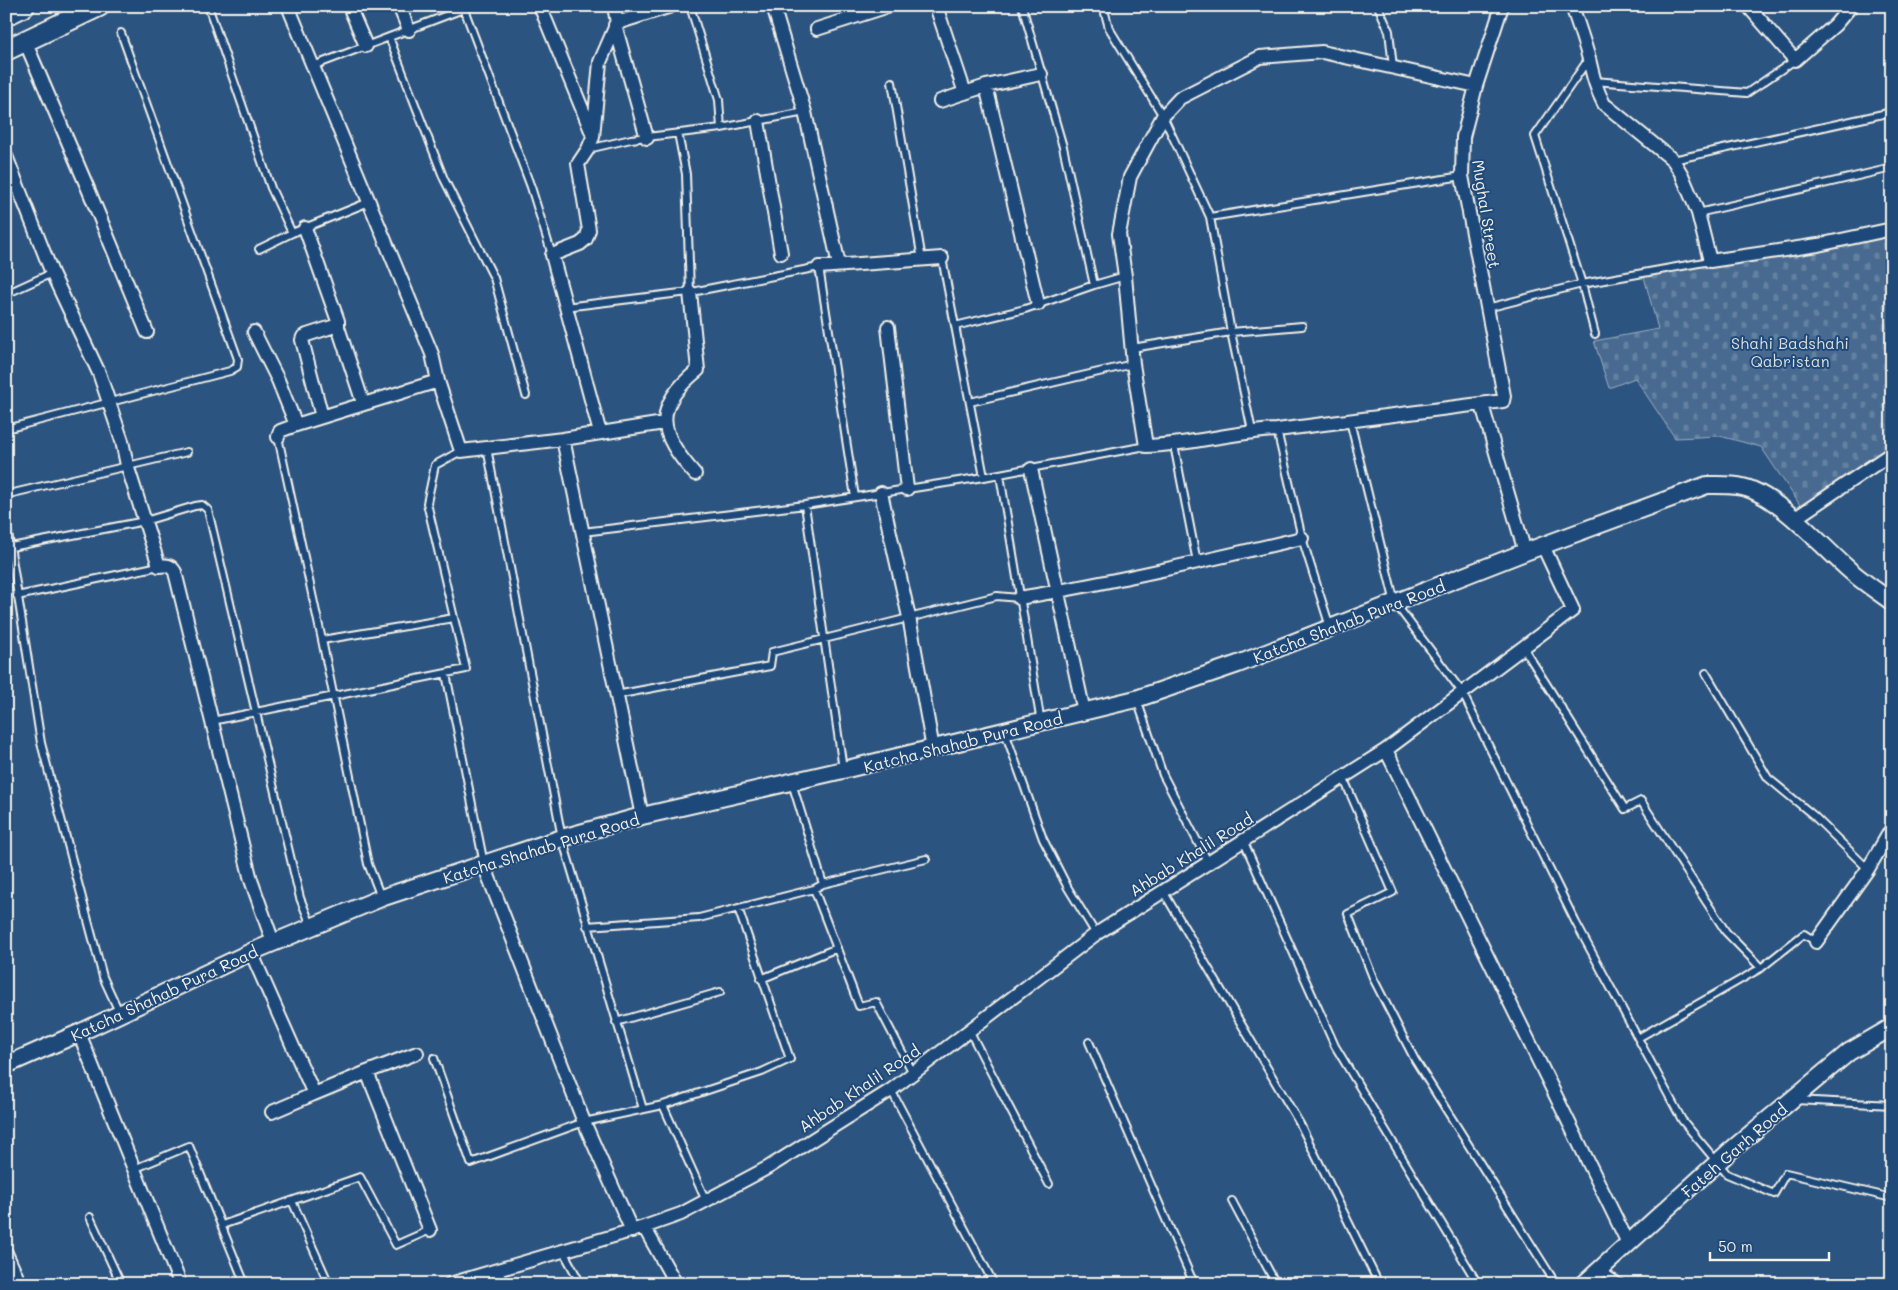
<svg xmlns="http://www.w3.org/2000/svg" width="1898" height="1290" viewBox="0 0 1898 1290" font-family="Mali,sans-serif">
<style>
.cemetery{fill:url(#cemetery-stones);stroke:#9eaebc}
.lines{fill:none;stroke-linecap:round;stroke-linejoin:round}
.service-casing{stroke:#f4f1e8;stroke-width:10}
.minor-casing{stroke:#f4f1e8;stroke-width:16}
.tertiary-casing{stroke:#f4f1e8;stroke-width:20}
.primary-casing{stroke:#f4f1e8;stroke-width:24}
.service{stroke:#1f4a7a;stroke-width:6}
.minor{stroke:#1f4a7a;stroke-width:12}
.tertiary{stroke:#1f4a7a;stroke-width:16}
.primary{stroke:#1f4a7a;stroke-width:20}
.labels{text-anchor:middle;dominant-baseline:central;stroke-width:4;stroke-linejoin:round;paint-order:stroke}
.street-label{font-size:16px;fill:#f4f1e8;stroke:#1f4a7a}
.park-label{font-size:16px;fill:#dadddb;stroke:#1f4a7a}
</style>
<defs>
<pattern id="cemetery-stones" width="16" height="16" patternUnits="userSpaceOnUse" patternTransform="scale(1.25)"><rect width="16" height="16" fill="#496b90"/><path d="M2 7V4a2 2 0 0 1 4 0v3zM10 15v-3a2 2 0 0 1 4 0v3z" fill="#6481a0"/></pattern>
</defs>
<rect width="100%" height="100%" fill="#2c5481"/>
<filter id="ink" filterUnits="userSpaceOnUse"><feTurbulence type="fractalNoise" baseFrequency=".02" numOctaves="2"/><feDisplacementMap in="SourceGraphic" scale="10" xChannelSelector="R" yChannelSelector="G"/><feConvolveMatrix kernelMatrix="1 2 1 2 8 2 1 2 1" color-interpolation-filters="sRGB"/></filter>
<g filter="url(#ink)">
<!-- cemetery -->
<path class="cemetery" d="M 1892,229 L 1892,451 L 1804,511 L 1761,447 L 1720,436 L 1675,438 L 1635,378 L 1609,388 L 1594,341 L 1658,329 L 1643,273 Z"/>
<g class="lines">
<!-- service casing -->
<g class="service-casing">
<path id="service" d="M 208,6 L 271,188 L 292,233
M 690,6 L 719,100 L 721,128
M 1022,6 L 1063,147 L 1094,285
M 1103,6 L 1109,28 L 1163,116 L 1210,217 L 1231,332 L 1252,431
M 1378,6 L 1389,31 L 1393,67
M 464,9 L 531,187 L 552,255
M 389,37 L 444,179 L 494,278 L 526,395
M 1588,60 L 1535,136 L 1582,284 L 1595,334
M 313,66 L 471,6
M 1594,81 L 1747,93 L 1795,60
M 892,82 L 922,260
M 678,133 L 686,174 L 690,292
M 588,149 L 631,139 L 721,128 L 805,112
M 1673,160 L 1892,112
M 1698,213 L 1892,168
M 1210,217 L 1462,176
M 259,249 L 292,233 L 369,202
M 942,258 L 984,477
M 6,294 L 52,273
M 565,307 L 697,291 L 819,267 L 855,497
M 1487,308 L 1582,284 L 1710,261
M 955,326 L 1025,309 L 1094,285 L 1125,276
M 1132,348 L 1231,332 L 1302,326
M 970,402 L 1133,364
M 1350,421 L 1395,603 L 1462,692 L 1576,923 L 1682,1120 L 1727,1174 L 1774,1194 L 1786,1173 L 1892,1198
M 6,429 L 230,371 L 237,367 L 238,359 L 121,33
M 1277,430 L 1302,538 L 1330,627
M 278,437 L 322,640 L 368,864 L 381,897
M 1174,445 L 1197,562
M 487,448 L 562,838 L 643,1109
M 1000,475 L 1041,723
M 6,497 L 9,494 L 187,452
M 805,505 L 843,769
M 6,520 L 41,743 L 103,977 L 120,1014
M 583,532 L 805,505 L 984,477 L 1146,446
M 11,547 L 145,521 L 195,506 L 202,505 L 208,510 L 300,898 L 311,925
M 17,596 L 159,566
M 322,640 L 454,618
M 1523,647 L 1625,809 L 1641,801 L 1726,932 L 1761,968
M 1706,673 L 1768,778 L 1813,815 L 1868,869
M 446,674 L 484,864
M 616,695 L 770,666 L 772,652 L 997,596 L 1019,598
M 1137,700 L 1163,775 L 1208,862
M 212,721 L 466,669 L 427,503 L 435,465 L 461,451
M 1005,732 L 1043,839 L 1068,888 L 1096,934
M 1343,777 L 1393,892 L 1348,914 L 1374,980 L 1415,1060 L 1556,1284
M 792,783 L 823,884
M 1243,840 L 1335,1046 L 1478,1284
M 814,889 L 859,1006 L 876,1002 L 913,1073
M 1163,891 L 1300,1124 L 1379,1284
M 587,926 L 699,918 L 814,889 L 823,884 L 926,859
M 761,979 L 837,948
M 616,1022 L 720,992
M 969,1030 L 1049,1184
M 1638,1038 L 1761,968 L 1804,934 L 1816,942
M 1089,1042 L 1194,1284
M 434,1058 L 471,1163 L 584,1122 L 663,1105 L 706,1201
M 891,1090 L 994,1284
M 1795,1100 L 1892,1105
M 663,1105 L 762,1072 L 790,1059 L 738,908
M 134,1169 L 189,1146 L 245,1284
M 292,1201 L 329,1284
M 1232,1201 L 1276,1284
M 90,1217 L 121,1284
M 222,1225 L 360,1177 L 396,1245 L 430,1230
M 563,1251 L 581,1284
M 498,1270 L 505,1284
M 1601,1270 L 1622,1284
M 1184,1284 L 1192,1278"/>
</g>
<!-- minor casing -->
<g class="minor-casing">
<path id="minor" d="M 288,6 L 432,354 L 438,381 L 461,451 L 563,439 L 664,423
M 349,6 L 366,46
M 399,6 L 409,30
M 540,6 L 592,133
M 773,6 L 805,112 L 839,265
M 936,6 L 965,93
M 1572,6 C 1578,24 1584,41 1589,59 C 1593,76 1596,89 1604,104 L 1673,160 L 1682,175 L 1698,213 L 1710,261 L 1818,245 L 1892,229
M 1748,6 L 1795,60 L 1835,25 L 1851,6
M 617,23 L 671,6
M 615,25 L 647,138
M 817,29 L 889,6
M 25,41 L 89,191 L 147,332
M 986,86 L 1038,304
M 1476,86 L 1322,52 L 1260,57 L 1180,98 L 1163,116 L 1130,177 L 1119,234 L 1125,276 L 1133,364 L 1146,446 C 1190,445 1233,432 1277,430 L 1503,401 L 1504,396 L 1462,176 L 1463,137 L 1476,86 L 1502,6
M 940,101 L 986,86 L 1041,74
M 758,121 L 781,253
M 6,156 L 52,273 L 99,373 L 122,441 L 127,465 L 159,566 C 167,565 171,565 175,572 L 251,880 L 273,942
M 305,228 L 338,321 L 338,327 L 363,403
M 819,267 L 942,258
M 690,292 L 698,370 C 652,407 658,433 695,474
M 888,327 L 907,489
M 254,332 L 278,380 L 296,425
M 1482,405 L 1525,552
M 322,417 L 302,340 L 303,337 L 307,335 L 338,325
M 600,433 L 552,255 L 580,244 L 586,239 L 589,230 L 578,164 L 588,149 L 593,137 L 600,62 L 617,23 L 614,6
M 278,437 L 280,431 L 296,425 L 438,381
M 563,439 L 642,816
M 1031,469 L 1084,712
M 881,493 L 909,617 L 933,749
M 1794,519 L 1892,453
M 1019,598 C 1114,582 1208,560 1302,538
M 1386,750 L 1628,1243
M 484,865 L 584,1122 L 632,1231
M 1816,942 L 1868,869 L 1892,828
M 251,952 L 314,1094 L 367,1072 L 430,1230
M 79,1033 L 178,1278
M 367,1072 L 417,1053
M 272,1112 L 314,1094
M 644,1227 L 676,1284
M 6,1253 L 20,1284
M 450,1284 L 644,1227 L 681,1214 L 769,1167 L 891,1090 L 1096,934 L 1386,750 L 1573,610 L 1543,546"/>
</g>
<!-- tertiary casing -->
<g class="tertiary-casing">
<path id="tertiary" d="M 6,1065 L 79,1033 L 251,952 L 381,898 L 562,838 L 642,816 L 843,770 L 1136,699 L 1238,664 L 1525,552 L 1707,485 C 1721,485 1739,484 1752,490 C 1785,504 1819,543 1846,567 C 1860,580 1877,591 1892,602
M 1584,1284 L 1729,1152 L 1849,1052 L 1892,1027"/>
</g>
<!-- primary casing -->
<g class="primary-casing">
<path id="primary" d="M 6,15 L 24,6
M 6,50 L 99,6"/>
</g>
<!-- service -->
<use href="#service" class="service"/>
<!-- minor -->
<use href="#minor" class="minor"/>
<!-- tertiary -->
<use href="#tertiary" class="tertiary"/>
<!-- primary -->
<use href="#primary" class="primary"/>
</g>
</g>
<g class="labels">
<!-- street labels -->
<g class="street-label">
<text transform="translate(1487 214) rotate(81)">Mughal Street</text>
<text transform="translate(1349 621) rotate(-21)">Katcha Shahab Pura Road</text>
<text transform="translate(963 742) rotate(-14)">Katcha Shahab Pura Road</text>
<text transform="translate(541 848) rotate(-17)">Katcha Shahab Pura Road</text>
<text transform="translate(1191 854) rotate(-32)">Ahbab Khalil Road</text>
<text transform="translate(164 993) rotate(-25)">Katcha Shahab Pura Road</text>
<text transform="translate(859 1088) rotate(-34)">Ahbab Khalil Road</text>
<text transform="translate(1734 1150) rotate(-41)">Fateh Garh Road</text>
</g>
<!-- park labels -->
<g class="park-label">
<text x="1790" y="342">Shahi Badshahi<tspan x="1790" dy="18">Qabristan</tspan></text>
</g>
</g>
<!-- margin -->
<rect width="1898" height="1290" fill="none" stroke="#1f4a7a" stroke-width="25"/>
<rect x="12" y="12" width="1873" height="1265" fill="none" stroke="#f4f1e8" stroke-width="2" filter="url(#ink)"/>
<!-- scale -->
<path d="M1710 1252v8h119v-8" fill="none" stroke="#f4f1e8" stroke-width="2.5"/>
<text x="1718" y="1252" font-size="15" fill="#f4f1e8" stroke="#1f4a7a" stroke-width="4" paint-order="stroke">50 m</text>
</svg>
